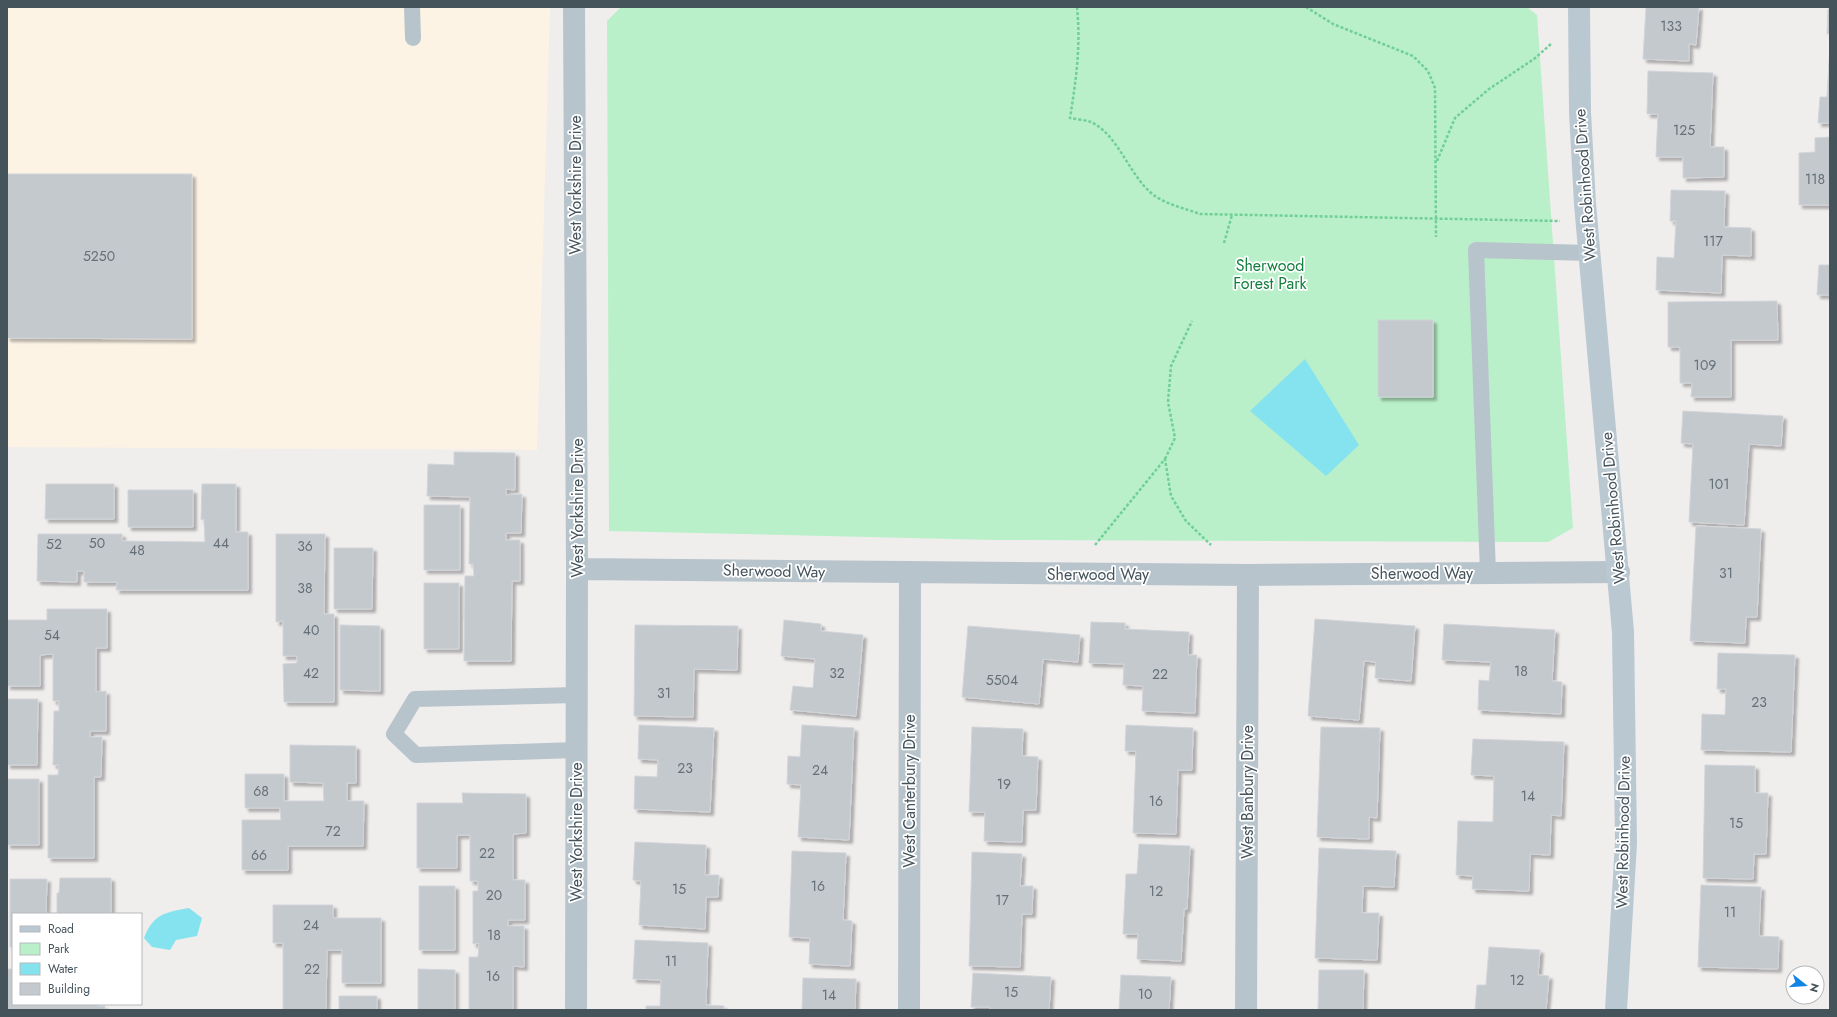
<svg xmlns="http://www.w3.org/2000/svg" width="1837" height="1017" viewBox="0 0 1837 1017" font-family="Jost,sans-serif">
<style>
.commercial{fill:#fcf3e5}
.green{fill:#b9f0c9}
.water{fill:#85e3ef}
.building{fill:#c4c9cd;stroke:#d1d4d9;filter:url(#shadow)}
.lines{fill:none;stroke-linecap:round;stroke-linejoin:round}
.path{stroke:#70cf97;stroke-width:2.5;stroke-dasharray:3 2;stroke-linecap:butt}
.lane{stroke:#b8c4cb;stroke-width:16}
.street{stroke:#b8c4cb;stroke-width:22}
.secondary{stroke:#bac8d2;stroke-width:22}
.labels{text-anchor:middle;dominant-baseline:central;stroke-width:3.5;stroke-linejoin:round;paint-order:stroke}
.number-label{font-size:14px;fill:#657078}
.street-label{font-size:16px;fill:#45535b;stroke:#fff}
.park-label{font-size:16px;fill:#137f3e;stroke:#fff}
</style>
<defs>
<filter id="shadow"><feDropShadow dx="3.5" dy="3.5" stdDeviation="1" flood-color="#0004"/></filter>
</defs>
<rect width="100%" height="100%" fill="#f0eded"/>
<!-- commercial -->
<path class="commercial" d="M 7,7 L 550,7 L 537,450 L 7,447 Z"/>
<!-- green -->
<path class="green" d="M 621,7 L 1527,7 L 1537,15 L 1573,528 L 1548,542 L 995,540 L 609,531 L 607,21 Z"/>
<!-- water -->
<path class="water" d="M 1305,359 L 1359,445 L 1326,476 L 1250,411 Z
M 189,908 L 202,918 L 197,936 L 176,940 L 170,950 L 152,947 L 144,938 C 153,914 166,912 189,908 Z"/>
<!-- building -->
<path class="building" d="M 1646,7 L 1699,7 L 1696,45 L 1689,44 L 1689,61 L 1643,59 Z
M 1830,8 L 1830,34 L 1827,34 L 1828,9 Z
M 1830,44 L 1830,123 L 1818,123 L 1820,97 L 1827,97 Z
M 1648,71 L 1713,73 L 1710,147 L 1724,147 L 1724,177 L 1683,178 L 1683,157 L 1656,157 L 1658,114 L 1647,114 Z
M 1830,137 L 1830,205 L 1799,205 L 1799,153 L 1815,152 L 1815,138 Z
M 7,174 L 192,174 L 192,339 L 7,338 Z
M 1671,190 L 1725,191 L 1724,227 L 1751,228 L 1751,256 L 1722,255 L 1721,293 L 1656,290 L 1657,257 L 1674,258 L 1676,221 L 1670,221 Z
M 1819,265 L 1830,265 L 1830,295 L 1817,295 Z
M 1777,301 L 1778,340 L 1731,340 L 1731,397 L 1691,397 L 1692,383 L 1680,383 L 1680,347 L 1668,347 L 1668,302 Z
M 1378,320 L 1433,320 L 1433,397 L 1378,397 Z
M 1683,411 L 1783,416 L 1781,446 L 1749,444 L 1744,525 L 1689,522 L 1693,444 L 1681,443 Z
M 454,452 L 515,453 L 515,490 L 506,489 L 506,495 L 522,494 L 521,533 L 506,533 L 506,540 L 520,540 L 520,581 L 512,581 L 511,661 L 464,661 L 465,576 L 474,576 L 473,564 L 469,564 L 470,497 L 427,496 L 428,464 L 454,465 Z
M 46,484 L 114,484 L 114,519 L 45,519 Z
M 202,484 L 236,484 L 236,532 L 248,532 L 248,590 L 116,590 L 117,582 L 84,582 L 84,571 L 77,571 L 77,582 L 37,581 L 38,534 L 122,534 L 122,541 L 205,542 L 204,519 L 201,520 Z
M 128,490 L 193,490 L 193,527 L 128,527 Z
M 424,505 L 460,505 L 460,570 L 424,570 Z
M 1696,526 L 1761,529 L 1757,617 L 1746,617 L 1745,643 L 1690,641 Z
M 276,534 L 325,534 L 324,614 L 334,614 L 334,702 L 284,702 L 283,664 L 297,663 L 297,656 L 283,656 L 283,621 L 276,622 Z
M 334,548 L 373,548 L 372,609 L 334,609 Z
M 424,583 L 459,583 L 459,649 L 424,649 Z
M 47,609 L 107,609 L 107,648 L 96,648 L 96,692 L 106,691 L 106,731 L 90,731 L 90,737 L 102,737 L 101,777 L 94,777 L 94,858 L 48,858 L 48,775 L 58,775 L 59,765 L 53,765 L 54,711 L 59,711 L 59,701 L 53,701 L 53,654 L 40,655 L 40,686 L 7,686 L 7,620 L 47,620 Z
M 1315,619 L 1415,626 L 1411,681 L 1375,678 L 1376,662 L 1364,661 L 1359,720 L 1308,716 Z
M 784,620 L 821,624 L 821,631 L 863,635 L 856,716 L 790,710 L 793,686 L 813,688 L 815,659 L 781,656 Z
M 1091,622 L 1125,623 L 1125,629 L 1189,632 L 1188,655 L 1197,655 L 1195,713 L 1142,711 L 1143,686 L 1123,685 L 1124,664 L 1089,663 Z
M 1444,624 L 1555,630 L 1552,681 L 1562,682 L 1561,714 L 1478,710 L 1479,680 L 1489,681 L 1491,662 L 1442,660 Z
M 340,625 L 380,626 L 380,691 L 340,690 Z
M 635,625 L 738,626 L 737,670 L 694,669 L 693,717 L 634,716 Z
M 968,626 L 1080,635 L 1078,662 L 1043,659 L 1039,704 L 962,697 Z
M 1718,653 L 1795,655 L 1791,752 L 1701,750 L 1702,714 L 1725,715 L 1726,689 L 1717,689 Z
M 7,699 L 38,699 L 37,765 L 7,765 Z
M 639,725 L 714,728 L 710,812 L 634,809 L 635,776 L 657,777 L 658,760 L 638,759 Z
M 802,725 L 854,728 L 849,840 L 798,837 L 801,785 L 787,784 L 788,756 L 800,757 Z
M 1126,725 L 1193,728 L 1192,770 L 1178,770 L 1176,834 L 1133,833 L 1136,751 L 1125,751 Z
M 972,727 L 1023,729 L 1022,756 L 1038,757 L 1036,810 L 1023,810 L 1022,842 L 984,841 L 985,812 L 969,812 Z
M 1321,727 L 1380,728 L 1377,818 L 1369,817 L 1369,839 L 1317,837 Z
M 1473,739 L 1564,742 L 1561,816 L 1551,815 L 1550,855 L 1530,854 L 1529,891 L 1472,889 L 1473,876 L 1456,875 L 1458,821 L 1493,822 L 1494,776 L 1471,775 Z
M 290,745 L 356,746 L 356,783 L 347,783 L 347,801 L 364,801 L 363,846 L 288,846 L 288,870 L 242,870 L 242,820 L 281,820 L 280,808 L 245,808 L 245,774 L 284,774 L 284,801 L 324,801 L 323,783 L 290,782 Z
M 1705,765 L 1755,766 L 1755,793 L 1768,793 L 1766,854 L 1754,854 L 1753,879 L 1703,878 Z
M 7,779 L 39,779 L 39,845 L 7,845 Z
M 462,793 L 526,794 L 526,833 L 513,834 L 513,880 L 525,880 L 525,920 L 508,920 L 508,926 L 524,926 L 524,967 L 513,966 L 513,1010 L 469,1010 L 469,957 L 478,957 L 479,943 L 473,944 L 473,891 L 478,891 L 478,881 L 470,881 L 470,835 L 457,835 L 457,868 L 417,868 L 417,803 L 463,803 Z
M 635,842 L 706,845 L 705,875 L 719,875 L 718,897 L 706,897 L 705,929 L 639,925 L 641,881 L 633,880 Z
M 1139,844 L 1190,846 L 1187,909 L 1184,909 L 1181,961 L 1137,959 L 1138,934 L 1123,934 L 1126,874 L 1137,874 Z
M 1319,848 L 1396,851 L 1394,887 L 1363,886 L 1362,913 L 1379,913 L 1377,960 L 1315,958 Z
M 792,851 L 846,853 L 843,920 L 852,921 L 850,966 L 809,964 L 810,938 L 789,937 Z
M 972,852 L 1022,854 L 1020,886 L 1033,886 L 1032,914 L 1022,914 L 1020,967 L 969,966 Z
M 60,878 L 111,878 L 111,914 L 57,914 L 57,893 L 59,893 Z
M 10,879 L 47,879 L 46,914 L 13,914 L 13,947 L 10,947 Z
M 1701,885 L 1761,887 L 1759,936 L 1779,937 L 1778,969 L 1698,967 Z
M 419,886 L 455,886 L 455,950 L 419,950 Z
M 273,905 L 333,905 L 333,918 L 381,918 L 381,983 L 342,983 L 342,950 L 327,950 L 326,1010 L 283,1010 L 283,943 L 273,943 Z
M 635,940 L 708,943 L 706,1005 L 724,1006 L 724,1010 L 646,1010 L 646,1006 L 660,1006 L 661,980 L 633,979 Z
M 1489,947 L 1540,950 L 1538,975 L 1549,976 L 1546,1010 L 1475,1010 L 1477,985 L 1486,985 Z
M 7,969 L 13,969 L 13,1004 L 97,1004 L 97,1006 L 105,1006 L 105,1010 L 7,1010 Z
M 418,969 L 455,970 L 455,1010 L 418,1010 Z
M 1319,970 L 1364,970 L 1363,1010 L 1318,1010 Z
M 973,973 L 1051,977 L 1049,1010 L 990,1010 L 990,1007 L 971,1007 Z
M 1121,975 L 1171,977 L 1169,1010 L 1119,1010 Z
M 803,978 L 856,979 L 855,1010 L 802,1010 Z
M 339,996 L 377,996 L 377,1010 L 339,1010 Z"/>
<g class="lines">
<!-- path -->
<path class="path" d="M 1077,7 C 1081,46 1076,80 1070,118 C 1076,119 1085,120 1091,122 C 1118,135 1128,172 1150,192 C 1163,204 1184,208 1200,214 L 1560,221
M 1306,7 L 1333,24 L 1413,56 L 1428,71 L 1435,88 L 1436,237
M 1437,161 L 1455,118 L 1489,89 L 1534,59 L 1551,44
M 1224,243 L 1232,215
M 1165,459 L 1175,438 L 1168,402 L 1171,366 L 1192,321
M 1095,545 L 1165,459 L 1171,496 L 1186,521 L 1211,545"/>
<!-- lane -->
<path class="lane" d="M 412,7 L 413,38
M 1488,573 L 1476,250 L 1589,253
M 577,750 L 416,755 L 394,734 L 415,699 L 577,695"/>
<!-- street -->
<path class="street" d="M 574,7 L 577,569 L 576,1010
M 577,569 L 1248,575 L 1619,572
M 909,1010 L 910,572
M 1246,1010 L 1248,575"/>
<!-- secondary -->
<path class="secondary" d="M 1579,7 L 1580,112 L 1585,204 L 1623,632 L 1626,843 L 1616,1010"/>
</g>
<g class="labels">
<!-- number labels -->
<g class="number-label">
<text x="1671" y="26">133</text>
<text x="1684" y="130">125</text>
<text x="1815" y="179">118</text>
<text x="1713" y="241">117</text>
<text x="99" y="256">5250</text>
<text x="1705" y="365">109</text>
<text x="1719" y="484">101</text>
<text x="97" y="543">50</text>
<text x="221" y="543">44</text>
<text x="54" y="544">52</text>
<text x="305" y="546">36</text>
<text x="137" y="550">48</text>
<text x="1726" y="573">31</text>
<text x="305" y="588">38</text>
<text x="311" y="630">40</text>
<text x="52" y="635">54</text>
<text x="1521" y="671">18</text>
<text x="311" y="673">42</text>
<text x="837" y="673">32</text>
<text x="1160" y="674">22</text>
<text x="1002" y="680">5504</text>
<text x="664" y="693">31</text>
<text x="1759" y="702">23</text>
<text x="685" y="768">23</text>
<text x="820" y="770">24</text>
<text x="1004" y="784">19</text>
<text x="261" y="791">68</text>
<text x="1528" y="796">14</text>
<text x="1156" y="801">16</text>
<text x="1736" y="823">15</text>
<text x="333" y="831">72</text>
<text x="487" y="853">22</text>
<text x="259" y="855">66</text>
<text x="818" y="886">16</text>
<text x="679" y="889">15</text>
<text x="1156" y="891">12</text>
<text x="494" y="895">20</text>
<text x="1002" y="900">17</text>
<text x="1730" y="912">11</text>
<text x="311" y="925">24</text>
<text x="494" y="935">18</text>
<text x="671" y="961">11</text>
<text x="312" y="969">22</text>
<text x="493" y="976">16</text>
<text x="1517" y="980">12</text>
<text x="1011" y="992">15</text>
<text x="1145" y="994">10</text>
<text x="829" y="995">14</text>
</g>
<!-- street labels -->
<g class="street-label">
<text transform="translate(575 185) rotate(-90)">West Yorkshire Drive</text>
<text transform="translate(1585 185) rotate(-94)">West Robinhood Drive</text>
<text transform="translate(577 508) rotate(-90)">West Yorkshire Drive</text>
<text transform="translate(1613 508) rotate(-95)">West Robinhood Drive</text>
<text transform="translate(774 571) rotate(1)">Sherwood Way</text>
<text x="1422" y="573">Sherwood Way</text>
<text x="1098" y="574">Sherwood Way</text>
<text transform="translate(909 791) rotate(-90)">West Canterbury Drive</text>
<text transform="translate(1247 792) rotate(-90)">West Banbury Drive</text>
<text transform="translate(576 832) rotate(-90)">West Yorkshire Drive</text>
<text transform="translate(1623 832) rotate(-89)">West Robinhood Drive</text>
</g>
<!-- park labels -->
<g class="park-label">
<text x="1270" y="265">Sherwood<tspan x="1270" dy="18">Forest Park</tspan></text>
</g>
</g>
<!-- border -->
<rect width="1837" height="1017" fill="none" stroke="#45535b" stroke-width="16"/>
<!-- legend -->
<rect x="12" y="913" width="130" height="92" fill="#ffffff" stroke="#b5babd"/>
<rect x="20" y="926" width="20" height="6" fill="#bac8d2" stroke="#b5babd"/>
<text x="48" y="933" font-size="12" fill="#45535b">Road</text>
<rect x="20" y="943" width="20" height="12" fill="#b9f0c9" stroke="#b5babd"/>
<text x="48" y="953" font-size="12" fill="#45535b">Park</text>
<rect x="20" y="963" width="20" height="12" fill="#85e3ef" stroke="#b5babd"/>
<text x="48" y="973" font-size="12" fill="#45535b">Water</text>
<rect x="20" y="983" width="20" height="12" fill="#c4c9cd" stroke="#b5babd"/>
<text x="48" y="993" font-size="12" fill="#45535b">Building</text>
<!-- north arrow -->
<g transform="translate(1805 985) rotate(107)"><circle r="19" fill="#ffffff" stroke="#b5babd"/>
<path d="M0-3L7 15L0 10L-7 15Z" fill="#1284e5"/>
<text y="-6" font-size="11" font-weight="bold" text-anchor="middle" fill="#45535b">N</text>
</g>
</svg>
